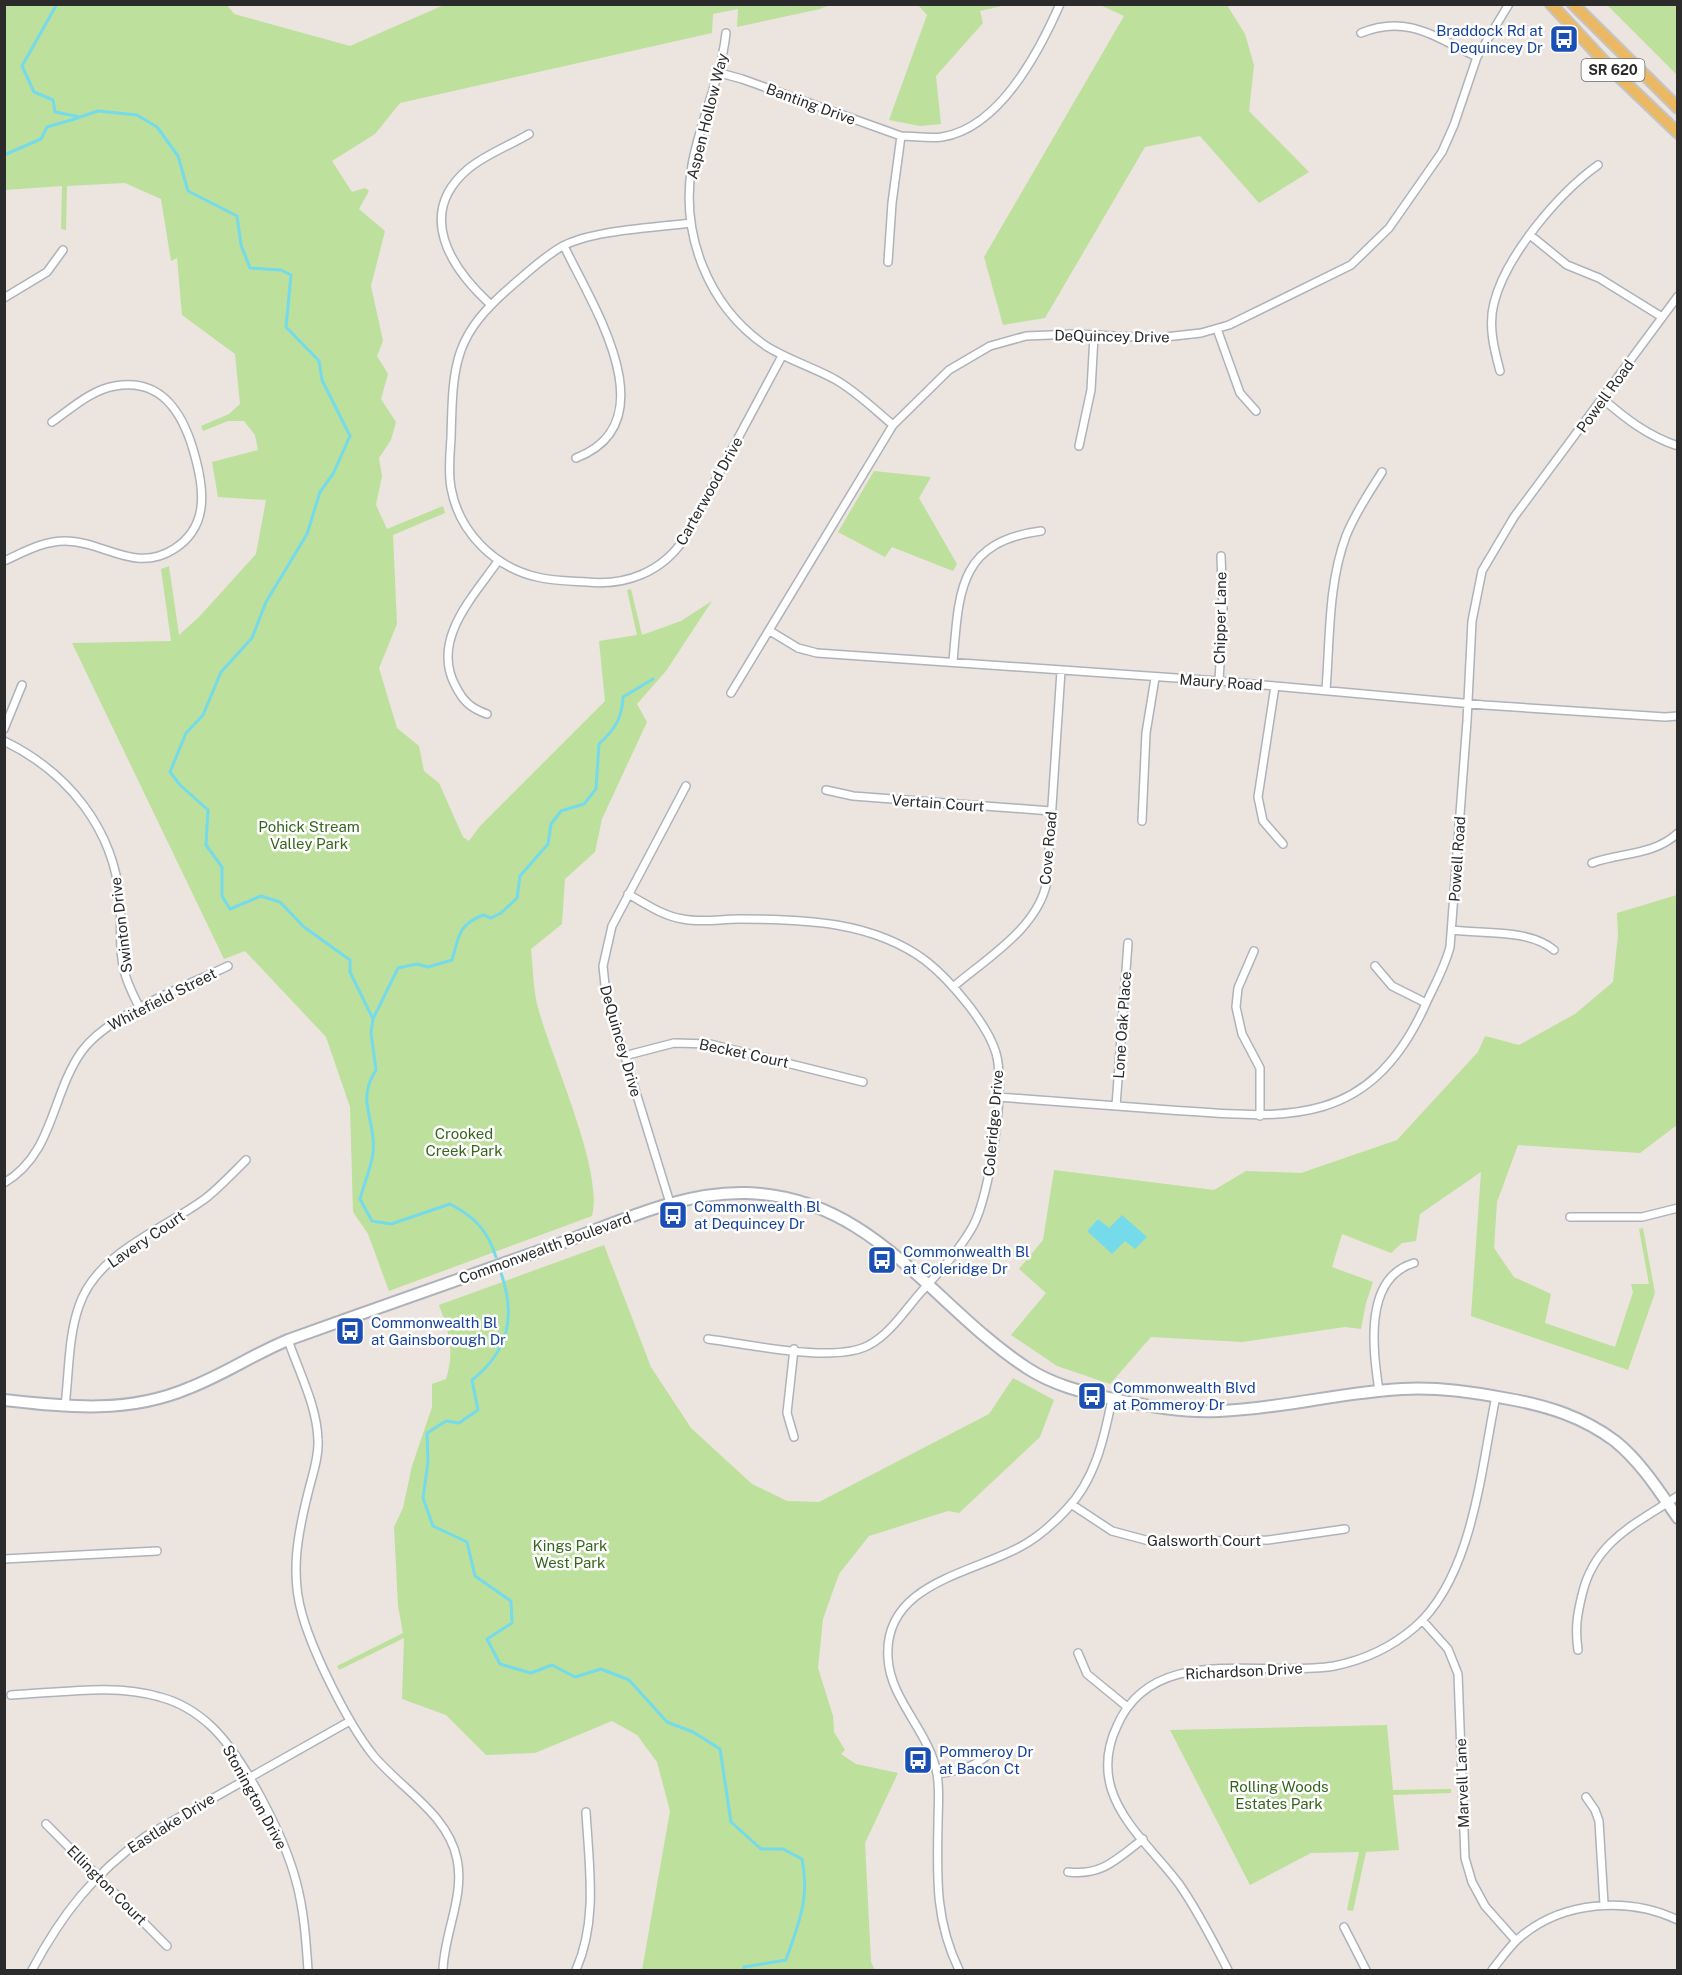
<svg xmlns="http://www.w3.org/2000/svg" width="1682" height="1975" viewBox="0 0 1682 1975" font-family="'Public Sans',sans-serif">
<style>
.green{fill:#bde09c;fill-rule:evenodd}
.water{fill:#75dbea}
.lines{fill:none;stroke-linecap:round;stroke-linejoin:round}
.stream{stroke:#75dbea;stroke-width:3}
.street-casing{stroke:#aeb2bb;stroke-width:10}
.secondary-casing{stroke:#aeb2bb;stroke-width:14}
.primary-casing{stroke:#c4c4c4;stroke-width:14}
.street{stroke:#fff;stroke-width:7}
.secondary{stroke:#fff;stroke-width:10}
.primary{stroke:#ebb964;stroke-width:10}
.labels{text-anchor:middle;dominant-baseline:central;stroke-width:5;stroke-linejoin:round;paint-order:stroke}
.shield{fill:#fff;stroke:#6b6b6b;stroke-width:1.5}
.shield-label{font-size:14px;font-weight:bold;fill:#2b2b2b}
.transit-label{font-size:15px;fill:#164399;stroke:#fff;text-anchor:start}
.street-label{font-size:15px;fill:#2b2b2b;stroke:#fff}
.park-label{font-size:15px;fill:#36661d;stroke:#fff}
</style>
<rect width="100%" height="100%" fill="#ece4de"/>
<!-- green -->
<path class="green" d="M 5,4 L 227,5 L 234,14 L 350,46 L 444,5 L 829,5 L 820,9 L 737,27 L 738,9 L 713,14 L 712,33 L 400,103 L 375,134 L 332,161 L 352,192 L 365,188 L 369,191 L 359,209 L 385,231 L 371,286 L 383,341 L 377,356 L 388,374 L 381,399 L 396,422 L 391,440 L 379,458 L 382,476 L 376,505 L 387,529 L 443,506 L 445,513 L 393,535 L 397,624 L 379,668 L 397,728 L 419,746 L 424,771 L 439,783 L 463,837 L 469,841 L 480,826 L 605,701 L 599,641 L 637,635 L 627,590 L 631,589 L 642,635 L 681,621 L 712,601 L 666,671 L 637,704 L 647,722 L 602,819 L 595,852 L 565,879 L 562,924 L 531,949 C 533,967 533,986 537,1004 C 550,1056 604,1169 592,1216 L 389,1291 L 368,1234 L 353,1212 L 350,1107 L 326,1037 L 245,951 L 224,959 L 72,643 L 171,641 L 161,569 L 169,566 L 179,635 L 199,617 L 256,554 L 266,500 L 218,497 L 212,462 L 258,450 L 255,435 L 244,421 L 228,421 L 203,431 L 201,426 L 229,414 L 240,404 L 235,354 L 182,315 L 177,258 L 171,261 L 161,199 L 125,183 L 67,186 L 66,230 L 61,229 L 62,186 L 5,190 Z
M 918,5 L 1006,5 L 980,11 L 983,23 L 936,76 L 941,124 L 920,126 L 889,120 L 927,15 Z
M 1100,5 L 1227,5 L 1245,34 L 1254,65 L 1249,111 L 1309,172 L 1259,203 L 1200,136 L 1145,147 L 1045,318 L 1003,325 L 984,257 L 1124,16 Z
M 1607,5 L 1677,5 L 1677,75 Z
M 874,471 L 931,477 L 919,498 L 957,564 L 953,571 L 892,547 L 885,557 L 838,532 Z
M 1677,895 L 1677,1125 L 1640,1153 L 1518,1145 L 1497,1202 L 1494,1248 L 1514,1277 L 1551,1294 L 1545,1323 L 1615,1347 L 1633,1292 L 1631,1284 L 1649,1284 L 1639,1229 L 1643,1228 L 1655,1293 L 1628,1370 L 1471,1316 L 1481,1172 L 1420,1214 L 1416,1241 L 1402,1243 L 1391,1253 L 1342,1234 L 1332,1267 L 1373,1282 L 1366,1303 L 1361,1329 L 1345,1327 L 1242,1342 L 1151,1337 L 1110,1384 L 1057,1366 L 1011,1335 L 1046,1293 L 1019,1269 L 1043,1240 L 1054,1170 L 1214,1190 L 1246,1171 L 1301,1173 L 1397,1140 L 1478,1052 L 1485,1036 L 1519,1045 L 1575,1014 L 1613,982 L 1618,935 L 1617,913 ZM 1098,1219 L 1108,1229 L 1147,1238 L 1125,1240 L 1087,1231 Z
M 604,1245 L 651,1367 L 691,1428 L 752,1484 L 787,1501 L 819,1502 L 989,1414 L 1013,1378 L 1054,1400 L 1040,1437 L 959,1513 L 948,1511 L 869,1536 L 839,1574 L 823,1619 L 818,1668 L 833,1716 L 834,1732 L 845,1750 L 841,1754 L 856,1764 L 898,1773 L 865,1843 L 871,1962 L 875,1970 L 642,1970 L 670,1811 L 657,1762 L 637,1735 L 612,1721 L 535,1753 L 486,1755 L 446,1715 L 402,1699 L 404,1638 L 339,1670 L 337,1666 L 403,1633 L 398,1606 L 394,1527 L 403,1508 L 412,1466 L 432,1407 L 432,1384 L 446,1379 C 455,1350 449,1333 439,1305 Z
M 1387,1725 L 1393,1790 L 1451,1789 L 1451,1793 L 1393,1795 L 1399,1850 L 1366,1852 L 1353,1911 L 1347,1910 L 1359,1852 L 1311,1853 L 1250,1885 L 1170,1730 Z"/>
<!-- water -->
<path class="water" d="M 1122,1215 L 1147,1237 L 1135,1249 L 1125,1241 L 1112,1254 L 1087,1231 L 1098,1219 L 1109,1228 Z"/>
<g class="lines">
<!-- stream -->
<path class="stream" d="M 57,4 L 22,66 L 34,92 L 53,100 L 55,112 L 80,117 L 98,111 L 137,115 L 157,127 L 178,156 L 188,191 L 237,216 L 241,245 L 250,268 L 281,270 L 291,275 L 286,327 L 319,361 L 322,380 L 350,436 L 333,474 L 320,492 L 307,534 L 266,602 L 252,638 L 221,672 L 203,715 L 186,733 L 170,772 L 180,785 L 208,810 L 206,845 L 222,867 L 222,896 L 230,909 L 261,896 L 280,902 L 304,927 L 350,960 L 350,972 L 373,1019
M 4,155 L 41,139 L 47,127 L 78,118
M 496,1257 C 488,1231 475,1217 450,1204 L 391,1224 L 372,1221 L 360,1199 C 364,1184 371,1168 373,1153 C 377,1120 355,1102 376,1070 L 371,1033 L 373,1019 L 398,968 L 417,964 L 428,967 L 452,960 C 459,936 458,925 483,915 L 491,918 L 501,913 L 517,898 L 520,876 L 548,844 L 551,824 L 561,811 L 584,804 L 596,789 L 599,744 C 615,729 622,719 623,697 L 653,679
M 501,1273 C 516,1316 509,1351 472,1380 L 478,1410 L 459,1423 L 446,1421 L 427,1433 L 428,1462 L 423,1498 L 433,1526 L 467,1542 L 475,1576 L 511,1601 L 512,1623 L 487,1639 L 500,1664 L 531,1673 L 552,1665 L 575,1677 L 601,1669 L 629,1680 L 667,1722 L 693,1732 L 720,1749 L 731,1822 L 761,1849 L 783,1849 L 802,1859 C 810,1899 799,1922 786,1960 L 744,1967 L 743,1970"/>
<!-- street casing -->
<g class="street-casing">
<path id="street" d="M 726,33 C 721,79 700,120 692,165 C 680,234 708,306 766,346 C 788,360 813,367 836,380 C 857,392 875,410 893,425
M 1361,33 C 1407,14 1435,37 1477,57
M 720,73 L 742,79 L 901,136 L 892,203 L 888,262
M 901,136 C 914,136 929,139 942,137 C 999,128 1039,52 1060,4
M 690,223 C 654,228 591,230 561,247 C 544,257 530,270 515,283 C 453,335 453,362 451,438 C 450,454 448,471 451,488 C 459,532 494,567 537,577 C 553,581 570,581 587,582 C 626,586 662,572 684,539 L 782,356
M 1530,235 L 1567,265 L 1599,278 L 1662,317
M 564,246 C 591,303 670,422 576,458
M 4,298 L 47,272 L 63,250
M 490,304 C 451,268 415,214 468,169 C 486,154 509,146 529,134
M 1217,329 L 1240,393 L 1256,411
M 1500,371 C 1494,349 1488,325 1494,303 C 1506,255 1559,193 1598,165
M 1603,399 C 1626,419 1648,436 1678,446
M 1079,446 L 1091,390 L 1094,336
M 4,561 C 24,552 43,541 65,541 C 104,541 135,574 174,549 C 207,528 205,494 196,460 C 186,420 166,377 115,386 C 91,390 72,408 52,422
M 770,631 L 798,648 L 817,653 L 1219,681 L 1484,705 L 1665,717 L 1678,716
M 953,662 C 959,592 958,542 1041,531
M 1219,681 L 1223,609 L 1221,556
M 1275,686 L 1258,797 L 1263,821 L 1283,844
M 1326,690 C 1330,639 1328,584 1346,536 C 1355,513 1369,493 1382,472
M 731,693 L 893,425 L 949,370 L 990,346 L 1026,336 L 1074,334 L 1156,338 L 1201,333 L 1229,325 L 1351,265 L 1389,228 L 1442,152 L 1454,125 L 1477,57 L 1509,4
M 487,714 C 470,708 463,701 455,685 C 431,639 474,596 498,561
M 4,729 L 22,685
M 4,741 C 68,772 114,829 120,901 C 122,924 118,948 124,970 C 127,984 134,996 140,1009
M 826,790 L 853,796 L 1051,811
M 1142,821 L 1146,733 L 1155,678
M 1592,863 C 1622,852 1653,856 1678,833
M 628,894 C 646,904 663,916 683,919 C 702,923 720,919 739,919 C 803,919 873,921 926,961 C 950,980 987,1023 996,1053 C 1006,1087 990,1195 973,1226 C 959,1251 940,1271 921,1292 C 906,1309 890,1334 869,1345 C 835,1364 748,1344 708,1339
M 1452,930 C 1484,934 1529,929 1554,950
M 1254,951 L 1238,988 L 1236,1007 L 1242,1034 L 1260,1068 L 1260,1116
M 1375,966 L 1392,986 L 1426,1003
M 953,987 C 987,958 1039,927 1047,881 L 1061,671
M 624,1056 L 674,1043 L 710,1044 L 863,1082
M 997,1097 C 1055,1101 1113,1106 1170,1110 C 1283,1118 1366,1130 1423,1010 C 1432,989 1444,970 1450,947 L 1467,721 L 1472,621 L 1482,571 L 1514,517 L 1678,296
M 1116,1106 L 1128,943
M 4,1183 C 54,1154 51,1094 82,1051 C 109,1014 185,987 228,966
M 670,1203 L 606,995 L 603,966 L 612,926 L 686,786
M 1570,1217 L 1642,1217 L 1678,1208
M 288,1340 C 299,1372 317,1406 318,1440 C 319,1458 312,1476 308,1493 C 298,1533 290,1573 302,1614 C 313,1653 347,1722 373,1755 C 400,1788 448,1814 457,1859 C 465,1896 444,1933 443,1970
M 794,1349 L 787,1413 L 794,1437
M 1379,1391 C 1373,1350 1363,1278 1414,1263
M 65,1406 C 69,1374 68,1337 79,1306 C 97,1252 163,1230 206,1198 C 220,1187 233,1173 246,1160
M 1071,1504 L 1112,1531 L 1153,1542 L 1268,1540 L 1345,1529
M 4,1559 L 157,1551
M 1422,1620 L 1448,1649 L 1458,1674 L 1465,1858 L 1472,1882 L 1485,1906 L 1516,1941
M 1578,1650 C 1575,1629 1577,1615 1582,1595 C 1594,1542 1635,1524 1678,1496
M 1078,1653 L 1087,1674 L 1126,1706
M 11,1695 C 59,1693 114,1683 160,1697 C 179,1702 197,1713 211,1726 C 244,1757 284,1836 296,1881 C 304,1910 306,1940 308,1970
M 937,1774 C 958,1771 974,1768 990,1753
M 1586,1797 L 1595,1810 L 1599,1821 L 1604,1904
M 46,1824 L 167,1946
M 1068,1872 C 1102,1876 1117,1859 1143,1839
M 1344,1927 L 1366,1970
M 32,1970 C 63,1912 93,1875 146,1836 L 350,1721
M 576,1970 C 598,1920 589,1866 586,1812
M 959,1970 C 935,1920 937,1878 938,1824 C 938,1808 940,1790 937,1774 C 930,1732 890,1700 888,1658 C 883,1584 970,1574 1020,1547 C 1037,1538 1052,1525 1066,1510 C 1095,1480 1104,1439 1112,1399
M 1228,1970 C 1213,1941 1198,1911 1179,1884 C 1157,1854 1122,1825 1111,1788 C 1105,1767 1108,1745 1117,1726 C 1153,1642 1263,1678 1334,1666 C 1364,1660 1392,1647 1415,1627 C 1473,1576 1481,1469 1496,1396
M 1492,1970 C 1500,1960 1509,1947 1519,1938 C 1562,1901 1627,1896 1678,1920"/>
</g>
<!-- secondary casing -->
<g class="secondary-casing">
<path id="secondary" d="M 4,1400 C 68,1407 128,1414 189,1388 C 223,1375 254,1354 288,1340 C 377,1308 466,1277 556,1245 C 617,1223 680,1191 747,1193 C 874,1197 931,1305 1027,1368 C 1053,1385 1082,1392 1113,1399 C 1148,1406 1183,1413 1219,1411 C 1281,1409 1341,1392 1402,1389 C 1439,1387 1473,1392 1509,1399 C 1548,1406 1583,1417 1615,1441 C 1641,1462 1659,1491 1678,1518"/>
</g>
<!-- primary casing -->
<g class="primary-casing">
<path id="primary" d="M 1551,4 L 1612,70 L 1678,133
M 1573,4 L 1678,108"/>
</g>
<!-- street -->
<use href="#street" class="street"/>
<!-- secondary -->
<use href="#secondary" class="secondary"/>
<!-- primary -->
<use href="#primary" class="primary"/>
</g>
<!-- icons -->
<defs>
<g id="bus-square" transform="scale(1.5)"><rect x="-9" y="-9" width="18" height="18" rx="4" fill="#1a4fb4" stroke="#fff"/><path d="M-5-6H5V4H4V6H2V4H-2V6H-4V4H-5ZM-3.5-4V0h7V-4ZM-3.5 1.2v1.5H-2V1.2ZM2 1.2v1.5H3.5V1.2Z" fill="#fff"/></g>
</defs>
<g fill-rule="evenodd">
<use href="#bus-square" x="1564" y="39"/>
<use href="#bus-square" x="673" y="1215"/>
<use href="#bus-square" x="882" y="1260"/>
<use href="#bus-square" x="350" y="1331"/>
<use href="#bus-square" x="1092" y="1396"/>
<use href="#bus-square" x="918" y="1760"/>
</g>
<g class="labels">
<!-- shield labels -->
<rect class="shield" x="1581.5" y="59" width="63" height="22" rx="4.5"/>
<g class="shield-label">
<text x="1613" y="70">SR 620</text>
</g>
<!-- transit labels -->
<g class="transit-label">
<text x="1543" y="30" text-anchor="end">Braddock Rd at<tspan x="1543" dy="17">Dequincey Dr</tspan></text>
<text x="694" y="1206">Commonwealth Bl<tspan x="694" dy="17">at Dequincey Dr</tspan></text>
<text x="903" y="1251">Commonwealth Bl<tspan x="903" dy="17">at Coleridge Dr</tspan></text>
<text x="371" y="1322">Commonwealth Bl<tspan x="371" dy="17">at Gainsborough Dr</tspan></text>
<text x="1113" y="1387">Commonwealth Blvd<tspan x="1113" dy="17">at Pommeroy Dr</tspan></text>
<text x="939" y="1751">Pommeroy Dr<tspan x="939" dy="17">at Bacon Ct</tspan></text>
</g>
<!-- street labels -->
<g class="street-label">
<text transform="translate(811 104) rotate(20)">Banting Drive</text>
<text transform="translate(707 116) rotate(-76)">Aspen Hollow Way</text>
<text transform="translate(1112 336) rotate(1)">DeQuincey Drive</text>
<text transform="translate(1605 396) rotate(-54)">Powell Road</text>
<text transform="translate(709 491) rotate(-61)">Carterwood Drive</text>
<text transform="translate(1220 618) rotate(-89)">Chipper Lane</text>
<text transform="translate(1221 682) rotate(4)">Maury Road</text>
<text transform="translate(938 803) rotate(4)">Vertain Court</text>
<text transform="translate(1048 848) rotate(-85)">Cove Road</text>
<text transform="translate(1457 859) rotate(-86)">Powell Road</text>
<text transform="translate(121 925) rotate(-97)">Swinton Drive</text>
<text transform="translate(162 999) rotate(-27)">Whitefield Street</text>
<text transform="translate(1122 1025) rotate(-86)">Lone Oak Place</text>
<text transform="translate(621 1041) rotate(74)">DeQuincey Drive</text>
<text transform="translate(744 1053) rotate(12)">Becket Court</text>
<text transform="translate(993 1123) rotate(-85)">Coleridge Drive</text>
<text transform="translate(146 1239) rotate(-34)">Lavery Court</text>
<text transform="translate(545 1248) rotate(-20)">Commonwealth Boulevard</text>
<text x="1204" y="1540">Galsworth Court</text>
<text transform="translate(1244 1671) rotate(-3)">Richardson Drive</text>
<text transform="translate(1462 1783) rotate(-92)">Marvell Lane</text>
<text transform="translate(255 1797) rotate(61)">Stonington Drive</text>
<text transform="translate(171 1823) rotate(-32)">Eastlake Drive</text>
<text transform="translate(107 1885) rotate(45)">Ellington Court</text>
</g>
<!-- park labels -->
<g class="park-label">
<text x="309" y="826">Pohick Stream<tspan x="309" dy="17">Valley Park</tspan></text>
<text x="464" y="1133">Crooked<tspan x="464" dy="17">Creek Park</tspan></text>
<text x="570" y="1545">Kings Park<tspan x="570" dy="17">West Park</tspan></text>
<text x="1279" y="1786">Rolling Woods<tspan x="1279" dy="17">Estates Park</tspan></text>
</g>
</g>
<!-- border -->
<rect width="1682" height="1975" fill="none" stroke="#2b2b2b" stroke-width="12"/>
</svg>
